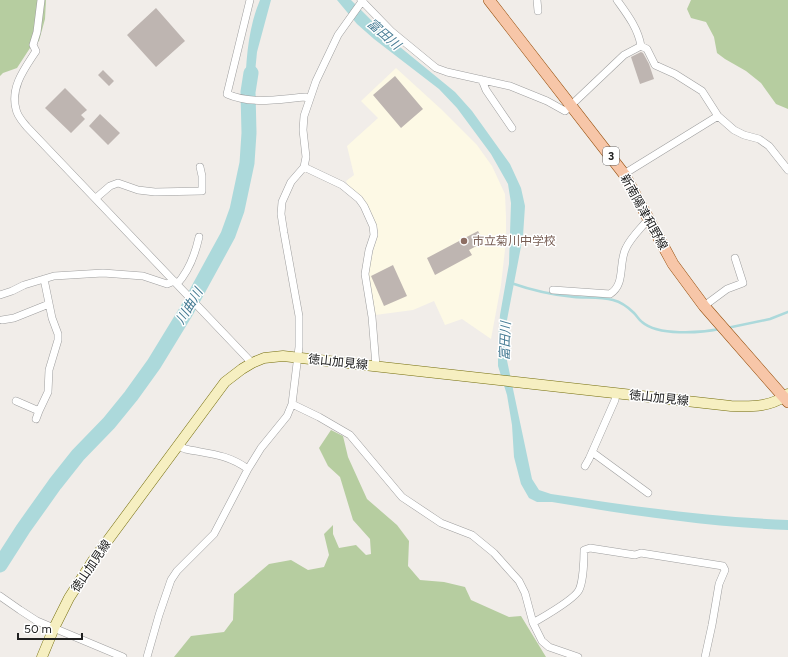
<svg xmlns="http://www.w3.org/2000/svg" width="788" height="657" viewBox="0 0 788 657" font-family="Figtree,'Noto Sans JP',sans-serif">
<style>
.education{fill:#fdf9e5}
.forest{fill:#b6cda0}
.water{fill:#acd9db}
.lines{fill:none;stroke-linecap:round;stroke-linejoin:round}
.stream{stroke:#acd9db;stroke-width:2.5}
.river{stroke:#acd9db;stroke-width:15}
.building{fill:#beb5b1}
.street-casing{stroke:#9e9e9e;stroke-width:8}
.secondary-casing{stroke:#746d0c;stroke-width:11}
.primary-casing{stroke:#954d0a;stroke-width:12}
.street{stroke:#fff;stroke-width:7}
.secondary{stroke:#f6efc1;stroke-width:10}
.primary{stroke:#f7c6a8;stroke-width:11}
.education-dot{fill:#8d6e63;stroke:#fff;stroke-width:1.5}
.labels{text-anchor:middle;dominant-baseline:central;stroke-width:3;stroke-linejoin:round;paint-order:stroke}
.shield{fill:#fff;stroke:#646464;stroke-width:1}
.shield-label{font-size:11px;font-weight:bold;fill:#212121}
.street-label{font-size:12px;fill:#212121;stroke:#fff}
.education-label{font-size:12px;fill:#785e54;stroke:#fff;text-anchor:start}
.water-label{font-size:13px;font-style:italic;fill:#487d95;stroke:#fff}
</style>
<rect width="100%" height="100%" fill="#f1ede9"/>
<!-- education -->
<path class="education" d="M 396,68 L 441,109 L 477,145 L 492,166 L 505,194 L 506,217 L 506,241 L 501,285 L 491,339 L 462,319 L 445,325 L 434,301 L 413,310 L 375,315 L 368,273 L 378,230 L 367,205 L 348,186 L 346,181 L 354,175 L 347,146 L 378,118 L 361,101 Z"/>
<!-- forest -->
<path class="forest" d="M 0,0 L 46,0 L 45,19 L 39,41 L 30,48 L 17,68 L 3,73 L 0,76 Z
M 691,0 L 788,0 L 788,109 L 776,104 L 761,83 L 746,71 L 725,59 L 717,53 L 714,37 L 706,22 L 691,18 L 687,9 Z
M 331,430 L 343,436 L 348,457 L 367,499 L 397,525 L 409,541 L 408,566 L 420,580 L 444,582 L 465,587 L 471,600 L 509,617 L 521,616 L 546,657 L 174,657 L 191,636 L 224,632 L 233,620 L 234,594 L 269,564 L 291,560 L 308,570 L 324,567 L 329,555 L 324,534 L 333,525 L 333,534 L 339,548 L 356,545 L 366,555 L 371,554 L 370,539 L 353,520 L 340,477 L 328,466 L 319,448 Z"/>
<!-- water -->
<path class="water" d="M 260,0 L 271,0 L 257,52 L 253,93 L 245,92 C 246,61 248,28 260,0 Z
M 337,0 L 351,0 L 389,38 L 455,92 L 472,111 L 510,164 L 521,188 L 525,206 L 523,236 L 507,320 L 505,351 L 532,479 L 539,490 L 551,494 C 630,506 709,517 788,520 L 788,530 C 709,527 630,515 552,502 L 537,502 L 529,498 L 521,484 L 514,457 L 512,425 L 507,395 L 498,366 L 498,342 L 500,315 L 509,264 L 511,203 L 508,184 L 491,154 L 457,108 L 439,89 L 374,39 L 357,24 Z"/>
<g class="lines">
<!-- stream -->
<path class="stream" d="M 511,283 C 531,290 552,295 574,297 C 586,298 601,297 613,300 C 621,302 629,308 634,313 C 637,316 639,320 642,322 C 658,336 700,333 720,329
M 727,328 L 770,319 L 788,312"/>
<!-- river -->
<path class="river" d="M 0,565 L 23,529 L 55,484 L 78,455 L 109,423 L 131,396 L 154,364 L 187,310 L 228,235 L 237,210 L 247,163 L 249,133 L 248,92 L 251,73"/>
</g>
<!-- building -->
<path class="building" d="M 156,8 L 185,41 L 156,67 L 127,35 Z
M 641,52 L 643,53 L 649,64 L 654,79 L 640,84 L 631,57 Z
M 103,70 L 114,81 L 109,86 L 98,75 Z
M 395,76 L 423,109 L 401,128 L 373,95 Z
M 65,88 L 87,110 L 81,115 L 85,119 L 71,133 L 45,108 Z
M 100,114 L 120,133 L 108,145 L 89,126 Z
M 478,231 L 484,242 L 469,250 L 472,255 L 435,275 L 427,258 Z
M 393,265 L 407,296 L 384,306 L 371,276 Z"/>
<g class="lines">
<!-- street casing -->
<g class="street-casing">
<path id="street" d="M 41,0 L 37,32 L 33,45 L 36,51 C 25,68 10,87 16,109 C 17,116 23,122 27,127 L 252,363
M 250,0 L 227,94 C 252,105 279,99 305,97 L 309,99
M 361,0 L 391,31 L 436,68 L 447,72 L 510,86 L 547,101 L 565,111 L 624,55 L 641,46
M 537,0 L 538,11
M 617,0 C 627,14 638,28 641,46
M 641,46 L 647,49 L 655,65 L 675,74 L 702,91 L 718,116 L 734,130 L 744,135 L 759,139 L 769,146 L 788,170
M 482,80 L 486,90 L 512,128
M 304,167 L 342,185 L 359,199 L 364,206 L 373,226 L 374,235 L 369,250 L 365,274 L 372,317 L 376,366
M 624,174 L 718,116
M 96,198 L 110,186 L 118,183 L 138,190 L 155,192 L 202,191 L 202,176 L 200,167
M 177,284 C 189,271 195,255 199,237
M 553,290 L 610,294 C 626,284 618,263 626,248 C 630,239 638,231 645,223 L 649,221
M 0,295 L 12,291 L 24,285 L 54,276 L 103,273 L 143,276 L 167,284 L 174,281
M 704,306 L 727,289 L 743,283 L 735,258
M 2,320 L 14,318 L 49,304
M 16,401 L 39,411 L 36,419
M 292,404 L 319,417 L 350,435 L 402,497 L 441,523 L 472,535 L 494,553 L 519,581 L 525,593 L 533,623 L 542,641 L 549,647 L 578,657
M 39,411 L 48,392 L 49,370 L 58,340 L 58,334 L 52,318 L 44,279
M 179,446 L 185,449 C 210,454 227,454 248,469
M 592,452 L 648,493
M 585,466 L 589,459 L 615,400 L 616,393
M 0,596 L 20,610 L 37,621 L 123,657
M 533,623 C 543,617 574,600 579,590 C 583,582 584,560 584,550 L 590,548 L 635,555 L 641,553 L 723,566 L 725,570 L 719,584 L 712,625 L 705,657
M 147,657 L 159,615 L 171,580 L 177,571 L 214,534 L 248,469 L 261,448 L 287,416 L 292,404 L 299,347 L 299,316 L 284,233 L 281,214 L 282,202 L 291,182 L 304,167 L 306,157 L 303,130 L 304,116 L 316,81 L 338,35 L 363,0"/>
</g>
<!-- secondary casing -->
<g class="secondary-casing">
<path id="secondary" d="M 42,657 L 54,628 L 69,598 L 94,559 L 225,382 L 242,369 L 252,363 L 264,358 L 283,356 L 731,406 C 752,407 771,407 788,394"/>
</g>
<!-- primary casing -->
<g class="primary-casing">
<path id="primary" d="M 489,0 L 624,174 L 673,264 L 704,306 L 788,402"/>
</g>
<!-- street -->
<use href="#street" class="street"/>
<!-- secondary -->
<use href="#secondary" class="secondary"/>
<!-- primary -->
<use href="#primary" class="primary"/>
</g>
<!-- markers -->
<circle class="education-dot" cx="464" cy="241" r="4"/>
<g class="labels">
<!-- shield labels -->
<rect class="shield" x="603" y="147" width="16" height="18" rx="3"/>
<g class="shield-label">
<text x="611" y="156">3</text>
</g>
<!-- street labels -->
<g class="street-label">
<text transform="translate(644 212) rotate(61)">新南陽津和野線</text>
<text transform="translate(338 362) rotate(6)">徳山加見線</text>
<text transform="translate(659 398) rotate(6)">徳山加見線</text>
<text transform="translate(91 566) rotate(-56)">徳山加見線</text>
</g>
<!-- education labels -->
<g class="education-label">
<text x="472" y="241">市立菊川中学校</text>
</g>
<!-- water labels -->
<g class="water-label">
<text transform="translate(384 34) rotate(41)">富田川</text>
<text transform="translate(189 306) rotate(-59)">川曲川</text>
<text transform="translate(505 341) rotate(-88)">富田川</text>
</g>
</g>
<!-- scale -->
<path d="M18 633v6h64v-6" fill="none" stroke="#212121" stroke-width="2"/>
<text x="24" y="633" font-size="12" fill="#212121" stroke="#ffffff" stroke-width="3" paint-order="stroke">50 m</text>
</svg>
